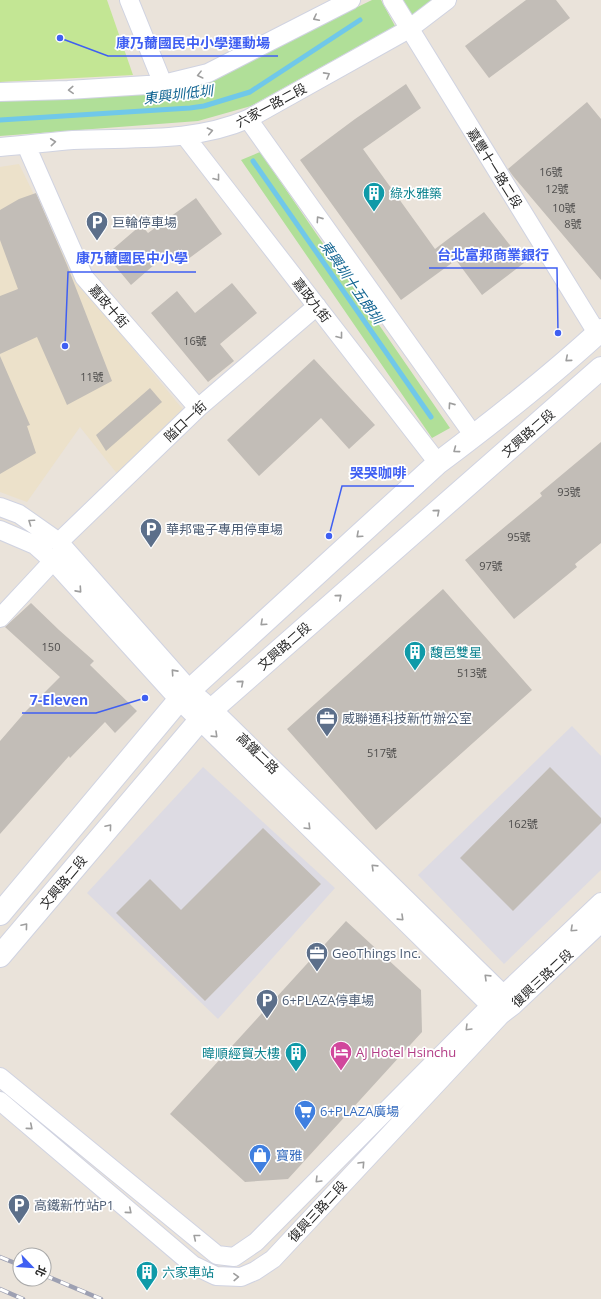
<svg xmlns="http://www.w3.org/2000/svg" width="601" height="1299" viewBox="0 0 601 1299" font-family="'Open Sans','Noto Sans TC',sans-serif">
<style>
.industrial{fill:#dddbe3}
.education{fill:#ece1ca}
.green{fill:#b0df98}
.pitch{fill:#c3e694}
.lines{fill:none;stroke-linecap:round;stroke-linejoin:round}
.stream{stroke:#70c8e9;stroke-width:5}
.building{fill:#c2bdb7}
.street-casing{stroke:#d0d3e1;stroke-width:20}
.secondary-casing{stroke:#d0d3e1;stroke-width:24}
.street{stroke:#fff;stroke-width:18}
.secondary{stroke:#fff;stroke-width:22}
.rail-casing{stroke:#9da0b2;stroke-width:4.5}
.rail{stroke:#fff;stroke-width:3;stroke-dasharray:9;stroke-linecap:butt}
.oneway{stroke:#9e9e9e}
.labels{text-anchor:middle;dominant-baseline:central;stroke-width:3.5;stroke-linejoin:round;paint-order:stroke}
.number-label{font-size:11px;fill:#4e4d4c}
.street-label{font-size:13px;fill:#282828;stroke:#fff}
.culture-label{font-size:13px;fill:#0d838f;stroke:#fff;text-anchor:start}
.service-label{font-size:13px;fill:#4e5e75;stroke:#fff;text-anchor:start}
.hotel-label{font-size:13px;fill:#b23c85;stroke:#fff;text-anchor:start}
.shop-label{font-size:13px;fill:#366cbe;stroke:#fff;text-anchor:start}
.water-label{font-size:14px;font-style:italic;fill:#126592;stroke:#fff}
.leader{fill:none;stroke:#3f5ff2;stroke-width:1.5}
.callout-dot{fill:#3f5ff2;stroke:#fff;stroke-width:1.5}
.callout-label{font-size:14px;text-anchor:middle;font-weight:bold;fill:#3f5ff2;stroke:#fff;stroke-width:3.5;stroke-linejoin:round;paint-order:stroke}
</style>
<rect width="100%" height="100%" fill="#eae3da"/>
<!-- industrial -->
<path class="industrial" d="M 572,726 L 601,756 L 601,870 L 504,964 L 418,875 Z
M 203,767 L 335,888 L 218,1019 L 87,893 Z"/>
<!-- education -->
<path class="education" d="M 19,164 L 76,280 L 185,412 L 119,476 L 80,427 L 27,502 L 0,492 L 0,167 Z"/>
<!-- green -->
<path class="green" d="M 372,0 L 381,0 L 395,26 L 251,106 L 198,121 L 0,136 L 0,99 L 148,94 L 193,87 Z
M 403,0 L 432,0 L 410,17 Z
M 260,152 L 450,428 L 432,438 L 241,160 Z"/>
<!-- pitch -->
<path class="pitch" d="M 0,0 L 107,0 L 133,75 L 0,82 Z"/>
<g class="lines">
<!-- stream -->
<path class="stream" d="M 0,120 L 190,108 L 204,106 L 250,92 L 360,20
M 253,161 L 431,417"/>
</g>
<!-- building -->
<path class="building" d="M 526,0 L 556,0 L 570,18 L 489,78 L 465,46 Z
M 406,84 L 421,108 L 363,149 L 435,249 L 484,212 L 524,263 L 482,295 L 456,260 L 401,300 L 300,160 L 355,119 Z
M 587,102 L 601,119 L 601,280 L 513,176 L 508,169 Z
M 36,193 L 67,265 L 112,381 L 67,405 L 37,337 L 0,354 L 0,296 L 18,289 L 0,240 L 0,210 L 19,199 Z
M 196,198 L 222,234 L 180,265 L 170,251 L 131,285 L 106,255 L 141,225 L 148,233 Z
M 232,283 L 257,313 L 220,344 L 234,361 L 208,382 L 151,313 L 177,291 L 195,313 Z
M 0,356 L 30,425 L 27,426 L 36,453 L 0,474 Z
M 314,359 L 375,425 L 349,449 L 321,418 L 259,476 L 227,440 Z
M 150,388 L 162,402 L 106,451 L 96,435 Z
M 601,442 L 601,543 L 575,564 L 577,567 L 514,619 L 465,560 L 542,496 L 540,493 Z
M 443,589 L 532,690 L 376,830 L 287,729 Z
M 31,603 L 59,630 L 94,661 L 90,665 L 137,711 L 115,733 L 105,722 L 70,758 L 69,756 L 0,834 L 0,741 L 26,711 L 60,677 L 5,627 Z
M 550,767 L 601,818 L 601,823 L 513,911 L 460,858 Z
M 263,828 L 321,884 L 205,1001 L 116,913 L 150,879 L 181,910 Z
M 346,921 L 421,990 L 422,1032 L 288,1179 L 245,1182 L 170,1114 Z"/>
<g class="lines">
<!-- street casing -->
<g class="street-casing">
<path id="street" d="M 129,0 L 163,84
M 392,0 L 597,333
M 0,92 L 68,90 L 163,84 L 208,73 L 351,0
M 248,119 L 474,436
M 185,136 L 438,463
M 26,145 L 84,277 L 198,408
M 0,147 C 25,145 49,142 73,140 C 132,137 193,143 248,119 L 409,29 L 447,0
M 0,507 L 19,514 L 59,542 L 190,690 L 212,709 L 512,1003
M 0,530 L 35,545 L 53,561 L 179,700 L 498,1013
M 59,542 L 198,408 L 317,306
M 0,618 L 53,561
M 0,1077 L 217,1255 L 234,1257 L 256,1242 L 490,1006 L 504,994 L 601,902
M 0,1101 L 193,1265 L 216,1276 L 241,1277 L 255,1271 L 273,1259 L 501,1015 L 514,1005 L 601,923"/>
</g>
<!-- secondary casing -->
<g class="secondary-casing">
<path id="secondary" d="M 0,914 L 179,700 L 438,463 C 494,421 550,377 601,330
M 0,956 L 200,720 L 601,368"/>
</g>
<!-- street -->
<use href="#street" class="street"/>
<!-- secondary -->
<use href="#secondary" class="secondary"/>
<!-- rail casing -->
<g class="rail-casing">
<path id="rail" d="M 0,1257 L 20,1265
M 44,1275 L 101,1299
M 0,1289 L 23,1299"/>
</g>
<!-- rail -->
<use href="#rail" class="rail"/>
</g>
<!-- one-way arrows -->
<defs><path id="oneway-chevron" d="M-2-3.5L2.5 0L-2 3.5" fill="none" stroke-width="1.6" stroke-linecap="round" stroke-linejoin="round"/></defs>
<g class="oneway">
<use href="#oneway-chevron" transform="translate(316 18) rotate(153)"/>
<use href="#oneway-chevron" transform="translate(200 75) rotate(166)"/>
<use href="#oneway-chevron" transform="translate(327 75) rotate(-29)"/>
<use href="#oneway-chevron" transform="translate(71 90) rotate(177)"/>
<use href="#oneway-chevron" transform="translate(210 131) rotate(-12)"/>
<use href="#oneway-chevron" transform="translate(53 142) rotate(-6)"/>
<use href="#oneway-chevron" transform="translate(217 178) rotate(52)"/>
<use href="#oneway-chevron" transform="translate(319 219) rotate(-125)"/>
<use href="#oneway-chevron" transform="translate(340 336) rotate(52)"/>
<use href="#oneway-chevron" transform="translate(568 359) rotate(139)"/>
<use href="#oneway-chevron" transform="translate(451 405) rotate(-125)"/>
<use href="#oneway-chevron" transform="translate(456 450) rotate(143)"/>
<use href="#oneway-chevron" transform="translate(437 512) rotate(-41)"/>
<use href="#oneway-chevron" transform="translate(31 522) rotate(-145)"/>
<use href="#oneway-chevron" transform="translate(359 535) rotate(138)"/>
<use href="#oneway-chevron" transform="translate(79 590) rotate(48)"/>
<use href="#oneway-chevron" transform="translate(339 597) rotate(-41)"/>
<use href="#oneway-chevron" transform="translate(263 623) rotate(138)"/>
<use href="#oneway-chevron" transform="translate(174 672) rotate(-132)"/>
<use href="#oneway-chevron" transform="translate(241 683) rotate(-41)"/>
<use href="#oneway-chevron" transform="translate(215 735) rotate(44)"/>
<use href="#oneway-chevron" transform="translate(109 827) rotate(-50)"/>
<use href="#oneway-chevron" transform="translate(308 827) rotate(45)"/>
<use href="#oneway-chevron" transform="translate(374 867) rotate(-136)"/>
<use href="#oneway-chevron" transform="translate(401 918) rotate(44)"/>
<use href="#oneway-chevron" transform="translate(25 926) rotate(-50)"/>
<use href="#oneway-chevron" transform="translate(573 929) rotate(137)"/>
<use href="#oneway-chevron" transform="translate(487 977) rotate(-136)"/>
<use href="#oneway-chevron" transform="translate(468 1028) rotate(135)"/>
<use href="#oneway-chevron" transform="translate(30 1127) rotate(40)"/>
<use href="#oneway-chevron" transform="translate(362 1164) rotate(-47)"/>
<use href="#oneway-chevron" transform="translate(318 1180) rotate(135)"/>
<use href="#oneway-chevron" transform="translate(129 1211) rotate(40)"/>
<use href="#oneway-chevron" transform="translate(196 1237) rotate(-141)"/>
<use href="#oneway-chevron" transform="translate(236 1277) rotate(-2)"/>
</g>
<!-- icons -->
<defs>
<g id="building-pin" transform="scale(1.15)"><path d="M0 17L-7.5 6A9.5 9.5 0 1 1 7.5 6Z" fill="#0f9aa8" stroke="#fff"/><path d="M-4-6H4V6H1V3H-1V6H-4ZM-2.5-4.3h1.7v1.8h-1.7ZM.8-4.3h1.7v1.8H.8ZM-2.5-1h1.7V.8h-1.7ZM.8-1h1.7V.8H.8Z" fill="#fff"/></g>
<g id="parking-pin" transform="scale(1.15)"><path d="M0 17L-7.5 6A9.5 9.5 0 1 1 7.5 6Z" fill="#5c6f8a" stroke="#fff"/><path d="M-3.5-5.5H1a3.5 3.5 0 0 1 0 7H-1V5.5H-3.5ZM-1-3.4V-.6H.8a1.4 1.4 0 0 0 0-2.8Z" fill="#fff"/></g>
<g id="office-pin" transform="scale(1.15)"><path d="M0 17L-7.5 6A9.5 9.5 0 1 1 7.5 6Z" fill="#5c6f8a" stroke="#fff"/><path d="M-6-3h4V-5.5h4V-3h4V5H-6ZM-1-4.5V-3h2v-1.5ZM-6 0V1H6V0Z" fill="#fff"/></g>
<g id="hotel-pin" transform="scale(1.15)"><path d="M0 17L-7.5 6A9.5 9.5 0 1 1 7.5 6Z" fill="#d1479c" stroke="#fff"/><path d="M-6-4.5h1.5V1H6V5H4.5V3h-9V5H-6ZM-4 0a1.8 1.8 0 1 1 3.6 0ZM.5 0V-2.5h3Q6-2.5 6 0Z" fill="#fff"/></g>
<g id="supermarket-pin" transform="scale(1.15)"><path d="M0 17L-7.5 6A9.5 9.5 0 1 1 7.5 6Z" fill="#3f7fe0" stroke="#fff"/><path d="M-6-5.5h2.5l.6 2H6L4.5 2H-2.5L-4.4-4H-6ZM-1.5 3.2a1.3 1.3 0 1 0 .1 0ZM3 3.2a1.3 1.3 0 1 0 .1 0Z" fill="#fff"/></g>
<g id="shop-pin" transform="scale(1.15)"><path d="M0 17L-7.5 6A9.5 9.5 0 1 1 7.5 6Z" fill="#3f7fe0" stroke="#fff"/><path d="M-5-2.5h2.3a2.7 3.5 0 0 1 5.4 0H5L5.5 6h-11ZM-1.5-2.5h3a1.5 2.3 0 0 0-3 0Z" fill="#fff"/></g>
</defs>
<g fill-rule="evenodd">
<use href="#building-pin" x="374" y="193"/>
<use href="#parking-pin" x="97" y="222"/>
<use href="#parking-pin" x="151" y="529"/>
<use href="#building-pin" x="415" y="652"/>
<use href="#office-pin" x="327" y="718"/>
<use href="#office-pin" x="317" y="953"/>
<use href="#parking-pin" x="267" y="1000"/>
<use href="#hotel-pin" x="341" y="1052"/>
<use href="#building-pin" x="296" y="1053"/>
<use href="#supermarket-pin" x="305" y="1111"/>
<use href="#shop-pin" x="260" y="1155"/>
<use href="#parking-pin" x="19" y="1205"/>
<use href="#building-pin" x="147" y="1272"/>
</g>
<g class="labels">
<!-- number labels -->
<g class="number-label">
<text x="551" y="171">16號</text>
<text x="557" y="188">12號</text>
<text x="564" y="207">10號</text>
<text x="573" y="223">8號</text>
<text x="195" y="340">16號</text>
<text x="92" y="376">11號</text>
<text x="569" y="491">93號</text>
<text x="519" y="536">95號</text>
<text x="491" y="565">97號</text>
<text x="51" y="646">150</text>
<text x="472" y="672">513號</text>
<text x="382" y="752">517號</text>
<text x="523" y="823">162號</text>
</g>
<!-- street labels -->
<g class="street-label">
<text transform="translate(271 105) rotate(-28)">六家一路二段</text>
<text transform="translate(495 168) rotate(58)">嘉豐十一路二段</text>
<text transform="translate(312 300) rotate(52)">嘉政九街</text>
<text transform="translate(109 306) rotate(49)">嘉政十街</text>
<text transform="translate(185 421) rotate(-43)">隘口一街</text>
<text transform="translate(528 433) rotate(-41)">文興路二段</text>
<text transform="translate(284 646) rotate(-41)">文興路二段</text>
<text transform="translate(258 753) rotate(44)">高鐵二路</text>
<text transform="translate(63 882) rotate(-50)">文興路二段</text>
<text transform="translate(542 978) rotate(-43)">復興三路二段</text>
<text transform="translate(317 1211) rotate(-47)">復興三路二段</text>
</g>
<!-- culture labels -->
<g class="culture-label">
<text x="390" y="193">綠水雅築</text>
<text x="430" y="652">馥邑雙星</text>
<text x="280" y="1053" text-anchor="end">暐順經貿大樓</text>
<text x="162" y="1272">六家車站</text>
</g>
<!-- service labels -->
<g class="service-label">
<text x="112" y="222">巨輪停車場</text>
<text x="166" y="529">華邦電子專用停車場</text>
<text x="342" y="718">威聯通科技新竹辦公室</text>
<text x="332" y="953">GeoThings Inc.</text>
<text x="282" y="1000">6+PLAZA停車場</text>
<text x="34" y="1205">高鐵新竹站P1</text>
</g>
<!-- hotel labels -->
<g class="hotel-label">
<text x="356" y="1052">AJ Hotel Hsinchu</text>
</g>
<!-- shop labels -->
<g class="shop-label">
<text x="320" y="1111">6+PLAZA廣場</text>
<text x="276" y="1155">寶雅</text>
</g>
<!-- water labels -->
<g class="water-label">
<text transform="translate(178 94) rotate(-7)">東興圳低圳</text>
<text transform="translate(352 282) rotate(55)">東興圳十五朗圳</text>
</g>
</g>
<!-- callouts -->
<path class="leader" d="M60 38L108 56H278M558 333L557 268H429M65 346L68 272H196M329 536L342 486H414M145 698L96 713H22"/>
<g class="callout-dot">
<circle cx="60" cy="38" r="4"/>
<circle cx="558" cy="333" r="4"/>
<circle cx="65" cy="346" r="4"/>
<circle cx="329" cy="536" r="4"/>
<circle cx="145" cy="698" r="4"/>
</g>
<g class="callout-label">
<text x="193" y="48">康乃薾國民中小學運動場</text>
<text x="493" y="260">台北富邦商業銀行</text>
<text x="132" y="263">康乃薾國民中小學</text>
<text x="378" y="478">哭哭咖啡</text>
<text x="59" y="705">7-Eleven</text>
</g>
<!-- north arrow -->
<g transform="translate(32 1267) rotate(115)"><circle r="19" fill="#ffffff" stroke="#a9a9a9"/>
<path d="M0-3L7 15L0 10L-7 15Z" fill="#3f5ff2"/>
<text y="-6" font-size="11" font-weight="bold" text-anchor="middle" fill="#282828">北</text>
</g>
</svg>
